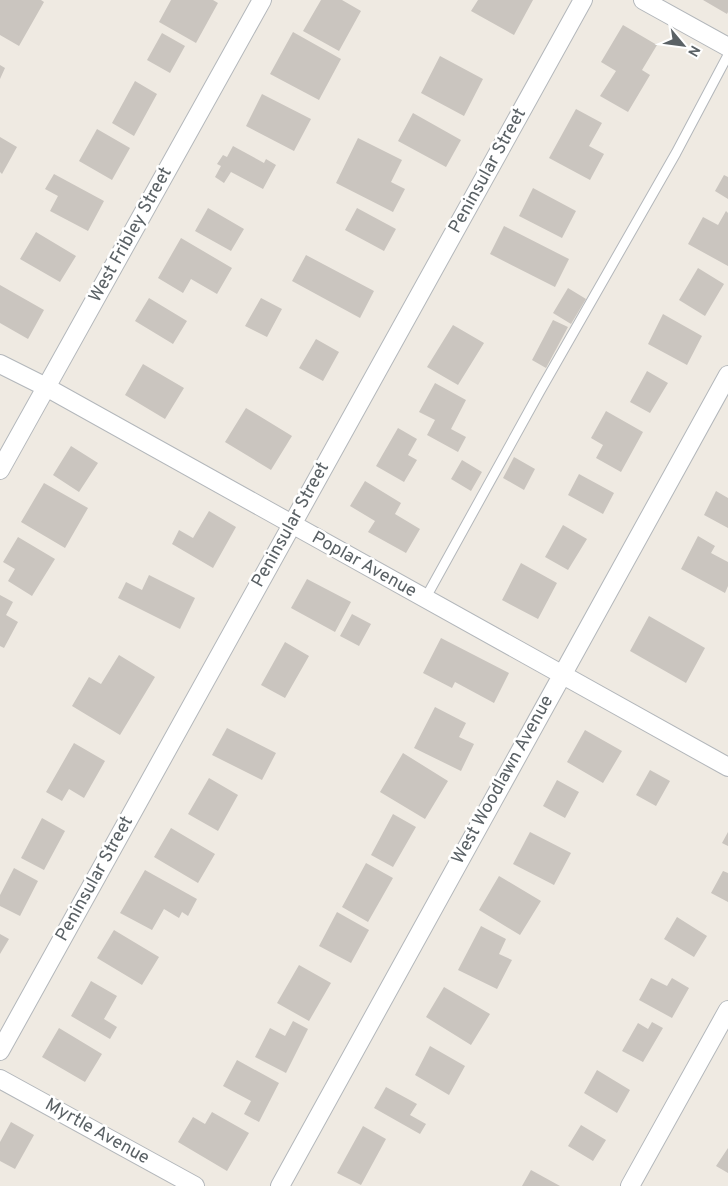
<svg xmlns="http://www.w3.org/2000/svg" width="728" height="1186" viewBox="0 0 728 1186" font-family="Overpass,sans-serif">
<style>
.building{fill:#cac5bf}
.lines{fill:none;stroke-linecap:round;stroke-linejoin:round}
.lane-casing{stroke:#b3b7bb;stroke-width:11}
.street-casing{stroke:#b3b7bb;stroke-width:20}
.lane{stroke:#fff;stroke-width:9}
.street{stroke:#fff;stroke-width:18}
.labels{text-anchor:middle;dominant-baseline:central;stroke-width:5;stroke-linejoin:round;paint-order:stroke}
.street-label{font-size:18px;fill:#5a6165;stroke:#fff}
</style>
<rect width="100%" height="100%" fill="#efeae2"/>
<!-- building -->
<path class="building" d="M 0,0 L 41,0 L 44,2 L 19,46 L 0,35 Z
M 171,0 L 213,0 L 218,3 L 196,43 L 159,22 Z
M 321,0 L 342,0 L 361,11 L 339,51 L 303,31 Z
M 478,0 L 533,0 L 514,35 L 471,11 Z
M 703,0 L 728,0 L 728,12 L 727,14 Z
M 623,25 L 657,45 L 642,70 L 650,75 L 628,112 L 600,96 L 616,71 L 601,62 Z
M 293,32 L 341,59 L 319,100 L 270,74 Z
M 162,33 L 185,46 L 170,73 L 147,60 Z
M 440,56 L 483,79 L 464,116 L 421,93 Z
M 0,65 L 5,68 L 0,79 Z
M 135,81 L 157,94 L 134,136 L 112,123 Z
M 262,94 L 311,119 L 294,151 L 246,126 Z
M 576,109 L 602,123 L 589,146 L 604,154 L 590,180 L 549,158 Z
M 413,113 L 461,140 L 446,167 L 398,141 Z
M 97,129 L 130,148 L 112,180 L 79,161 Z
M 0,137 L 17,147 L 2,174 L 0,172 Z
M 358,138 L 402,160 L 391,182 L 405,189 L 393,212 L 336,183 Z
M 233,146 L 264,163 L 266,159 L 276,165 L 263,189 L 231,172 L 224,183 L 215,177 L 221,166 L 217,164 L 223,155 L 227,157 Z
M 54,174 L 104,201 L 88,231 L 50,211 L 58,196 L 45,189 Z
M 724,175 L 728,177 L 728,199 L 715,191 Z
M 533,188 L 576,211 L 562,238 L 519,216 Z
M 208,208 L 244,229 L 231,251 L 195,231 Z
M 357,208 L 396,229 L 384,251 L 345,230 Z
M 726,211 L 728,213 L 728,266 L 688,244 L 703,217 L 718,225 Z
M 504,226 L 569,259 L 555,287 L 490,254 Z
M 36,232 L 76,256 L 60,282 L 20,259 Z
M 181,238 L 232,268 L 217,294 L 191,279 L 183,293 L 158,278 Z
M 306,255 L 374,291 L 360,318 L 292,281 Z
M 698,268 L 724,284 L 705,316 L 679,300 Z
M 0,285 L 44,310 L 28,339 L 0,323 Z
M 568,288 L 586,299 L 571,324 L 553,313 Z
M 149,298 L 187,321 L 173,344 L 135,321 Z
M 261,298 L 282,309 L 267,337 L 245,326 Z
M 663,314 L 702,336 L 687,365 L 648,344 Z
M 553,320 L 568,327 L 546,368 L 532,360 Z
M 453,325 L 484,343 L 458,385 L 427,367 Z
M 316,339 L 339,352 L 323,381 L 299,368 Z
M 143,364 L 184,388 L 165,419 L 125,395 Z
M 647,371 L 668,383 L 650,413 L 630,402 Z
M 435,383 L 466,400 L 451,429 L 466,437 L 458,452 L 427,435 L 435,420 L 419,412 Z
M 246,408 L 292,436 L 271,470 L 225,442 Z
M 606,411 L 643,432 L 621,472 L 596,458 L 603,445 L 591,438 Z
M 398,428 L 417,439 L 408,455 L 417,460 L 404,482 L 376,466 Z
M 71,446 L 98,463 L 79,492 L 53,475 Z
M 514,457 L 535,469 L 524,490 L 503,478 Z
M 462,460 L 482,472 L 471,491 L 451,479 Z
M 579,474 L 614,493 L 603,514 L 568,495 Z
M 365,481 L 401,503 L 395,514 L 420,529 L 406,553 L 368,532 L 375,521 L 350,506 Z
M 44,483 L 88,508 L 65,548 L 21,522 Z
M 716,491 L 728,498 L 728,528 L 704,515 Z
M 209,511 L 236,527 L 213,568 L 172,544 L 179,530 L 193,538 Z
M 563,525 L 587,539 L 568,570 L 545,557 Z
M 698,536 L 715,546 L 711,553 L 728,562 L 728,586 L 725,593 L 681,569 Z
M 18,537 L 55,559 L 32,596 L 8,581 L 15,569 L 3,562 Z
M 521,563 L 557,583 L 538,619 L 502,600 Z
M 149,575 L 195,598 L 180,629 L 118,598 L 126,582 L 142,590 Z
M 307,579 L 351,602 L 335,632 L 291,608 Z
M 0,595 L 13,602 L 6,615 L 18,622 L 4,648 L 0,646 Z
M 352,614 L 371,624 L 359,646 L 340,636 Z
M 649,616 L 705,648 L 686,683 L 630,651 Z
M 441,638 L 509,673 L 494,703 L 455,682 L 452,688 L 423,673 Z
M 285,642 L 309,656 L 285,698 L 261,685 Z
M 119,655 L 155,677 L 120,735 L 72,706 L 89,677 L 101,684 Z
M 435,707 L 466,723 L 459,737 L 474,744 L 461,771 L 414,748 Z
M 227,728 L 276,753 L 262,780 L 212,755 Z
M 585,730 L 622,751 L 603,783 L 567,762 Z
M 74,743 L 105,761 L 84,798 L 69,789 L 62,801 L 46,792 Z
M 403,753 L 448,781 L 425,819 L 380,792 Z
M 650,770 L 670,781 L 656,806 L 636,795 Z
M 209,778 L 238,795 L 218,831 L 188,814 Z
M 557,780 L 579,792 L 565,818 L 543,806 Z
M 393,814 L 416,827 L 393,867 L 371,855 Z
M 42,818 L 65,831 L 44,870 L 21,858 Z
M 171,828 L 215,854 L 198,883 L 154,857 Z
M 530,832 L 571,853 L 554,885 L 513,864 Z
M 728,832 L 728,846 L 722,843 Z
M 366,863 L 393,878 L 368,922 L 342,907 Z
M 14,868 L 38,881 L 20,916 L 0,906 L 0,895 Z
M 145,870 L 197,899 L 188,916 L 182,912 L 179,918 L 164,909 L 152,930 L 120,913 Z
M 723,871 L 728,873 L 728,902 L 711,893 Z
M 499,876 L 541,901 L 520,935 L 479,910 Z
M 337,912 L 369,930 L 351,963 L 319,946 Z
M 677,917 L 707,936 L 694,957 L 664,939 Z
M 481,926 L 506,939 L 499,954 L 512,960 L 497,989 L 458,970 Z
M 114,930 L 159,957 L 142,985 L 97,958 Z
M 0,934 L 9,939 L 0,954 Z
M 299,965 L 331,983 L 309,1021 L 277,1003 Z
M 651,978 L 667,986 L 672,978 L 689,988 L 672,1018 L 639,1000 Z
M 91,981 L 117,996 L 104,1019 L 117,1027 L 110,1039 L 71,1016 Z
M 444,987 L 490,1014 L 471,1045 L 426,1017 Z
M 293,1021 L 308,1029 L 286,1073 L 255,1057 L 270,1028 L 285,1036 Z
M 652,1022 L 663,1028 L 643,1062 L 622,1051 L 638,1023 L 648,1029 Z
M 59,1028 L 102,1054 L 85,1082 L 42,1057 Z
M 430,1046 L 465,1066 L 449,1095 L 415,1075 Z
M 237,1060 L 279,1083 L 259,1122 L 244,1114 L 251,1101 L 223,1086 Z
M 597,1070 L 630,1090 L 617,1113 L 584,1093 Z
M 386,1087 L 417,1104 L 410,1115 L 426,1124 L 420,1134 L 374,1108 Z
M 212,1112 L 249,1133 L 227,1171 L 178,1142 L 193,1117 L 205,1124 Z
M 11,1122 L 34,1135 L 15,1169 L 0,1161 L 0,1142 Z
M 581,1125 L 606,1140 L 593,1161 L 568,1146 Z
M 363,1126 L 386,1139 L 361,1185 L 337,1173 Z
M 728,1148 L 728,1173 L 716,1166 Z
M 531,1170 L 560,1186 L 522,1186 Z"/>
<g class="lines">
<!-- lane casing -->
<g class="lane-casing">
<path id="lane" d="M 425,599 L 540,391 L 676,153 L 728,55"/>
</g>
<!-- street casing -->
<g class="street-casing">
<path id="street" d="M 643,0 L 728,47
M 0,364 L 46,387 L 728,767
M 0,470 L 262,0
M 0,1051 L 583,0
M 0,1079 L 195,1186
M 280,1186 L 728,375
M 630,1186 L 728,1010"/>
</g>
<!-- lane -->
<use href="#lane" class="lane"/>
<!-- street -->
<use href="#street" class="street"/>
</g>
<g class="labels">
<!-- street labels -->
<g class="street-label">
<text transform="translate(488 171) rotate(-61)">Peninsular Street</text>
<text transform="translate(131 235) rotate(-61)">West Fribley Street</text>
<text transform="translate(291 525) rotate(-61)">Peninsular Street</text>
<text transform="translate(364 565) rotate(29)">Poplar Avenue</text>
<text transform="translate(503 780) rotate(-61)">West Woodlawn Avenue</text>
<text transform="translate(95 879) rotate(-61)">Peninsular Street</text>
<text transform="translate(97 1132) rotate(29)">Myrtle Avenue</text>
</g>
</g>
<!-- north arrow -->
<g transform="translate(683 45) rotate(119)" stroke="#ffffff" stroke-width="4" paint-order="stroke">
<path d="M0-4L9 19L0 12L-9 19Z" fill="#5a6165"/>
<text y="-8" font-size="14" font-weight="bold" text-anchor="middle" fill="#5a6165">N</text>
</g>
</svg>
